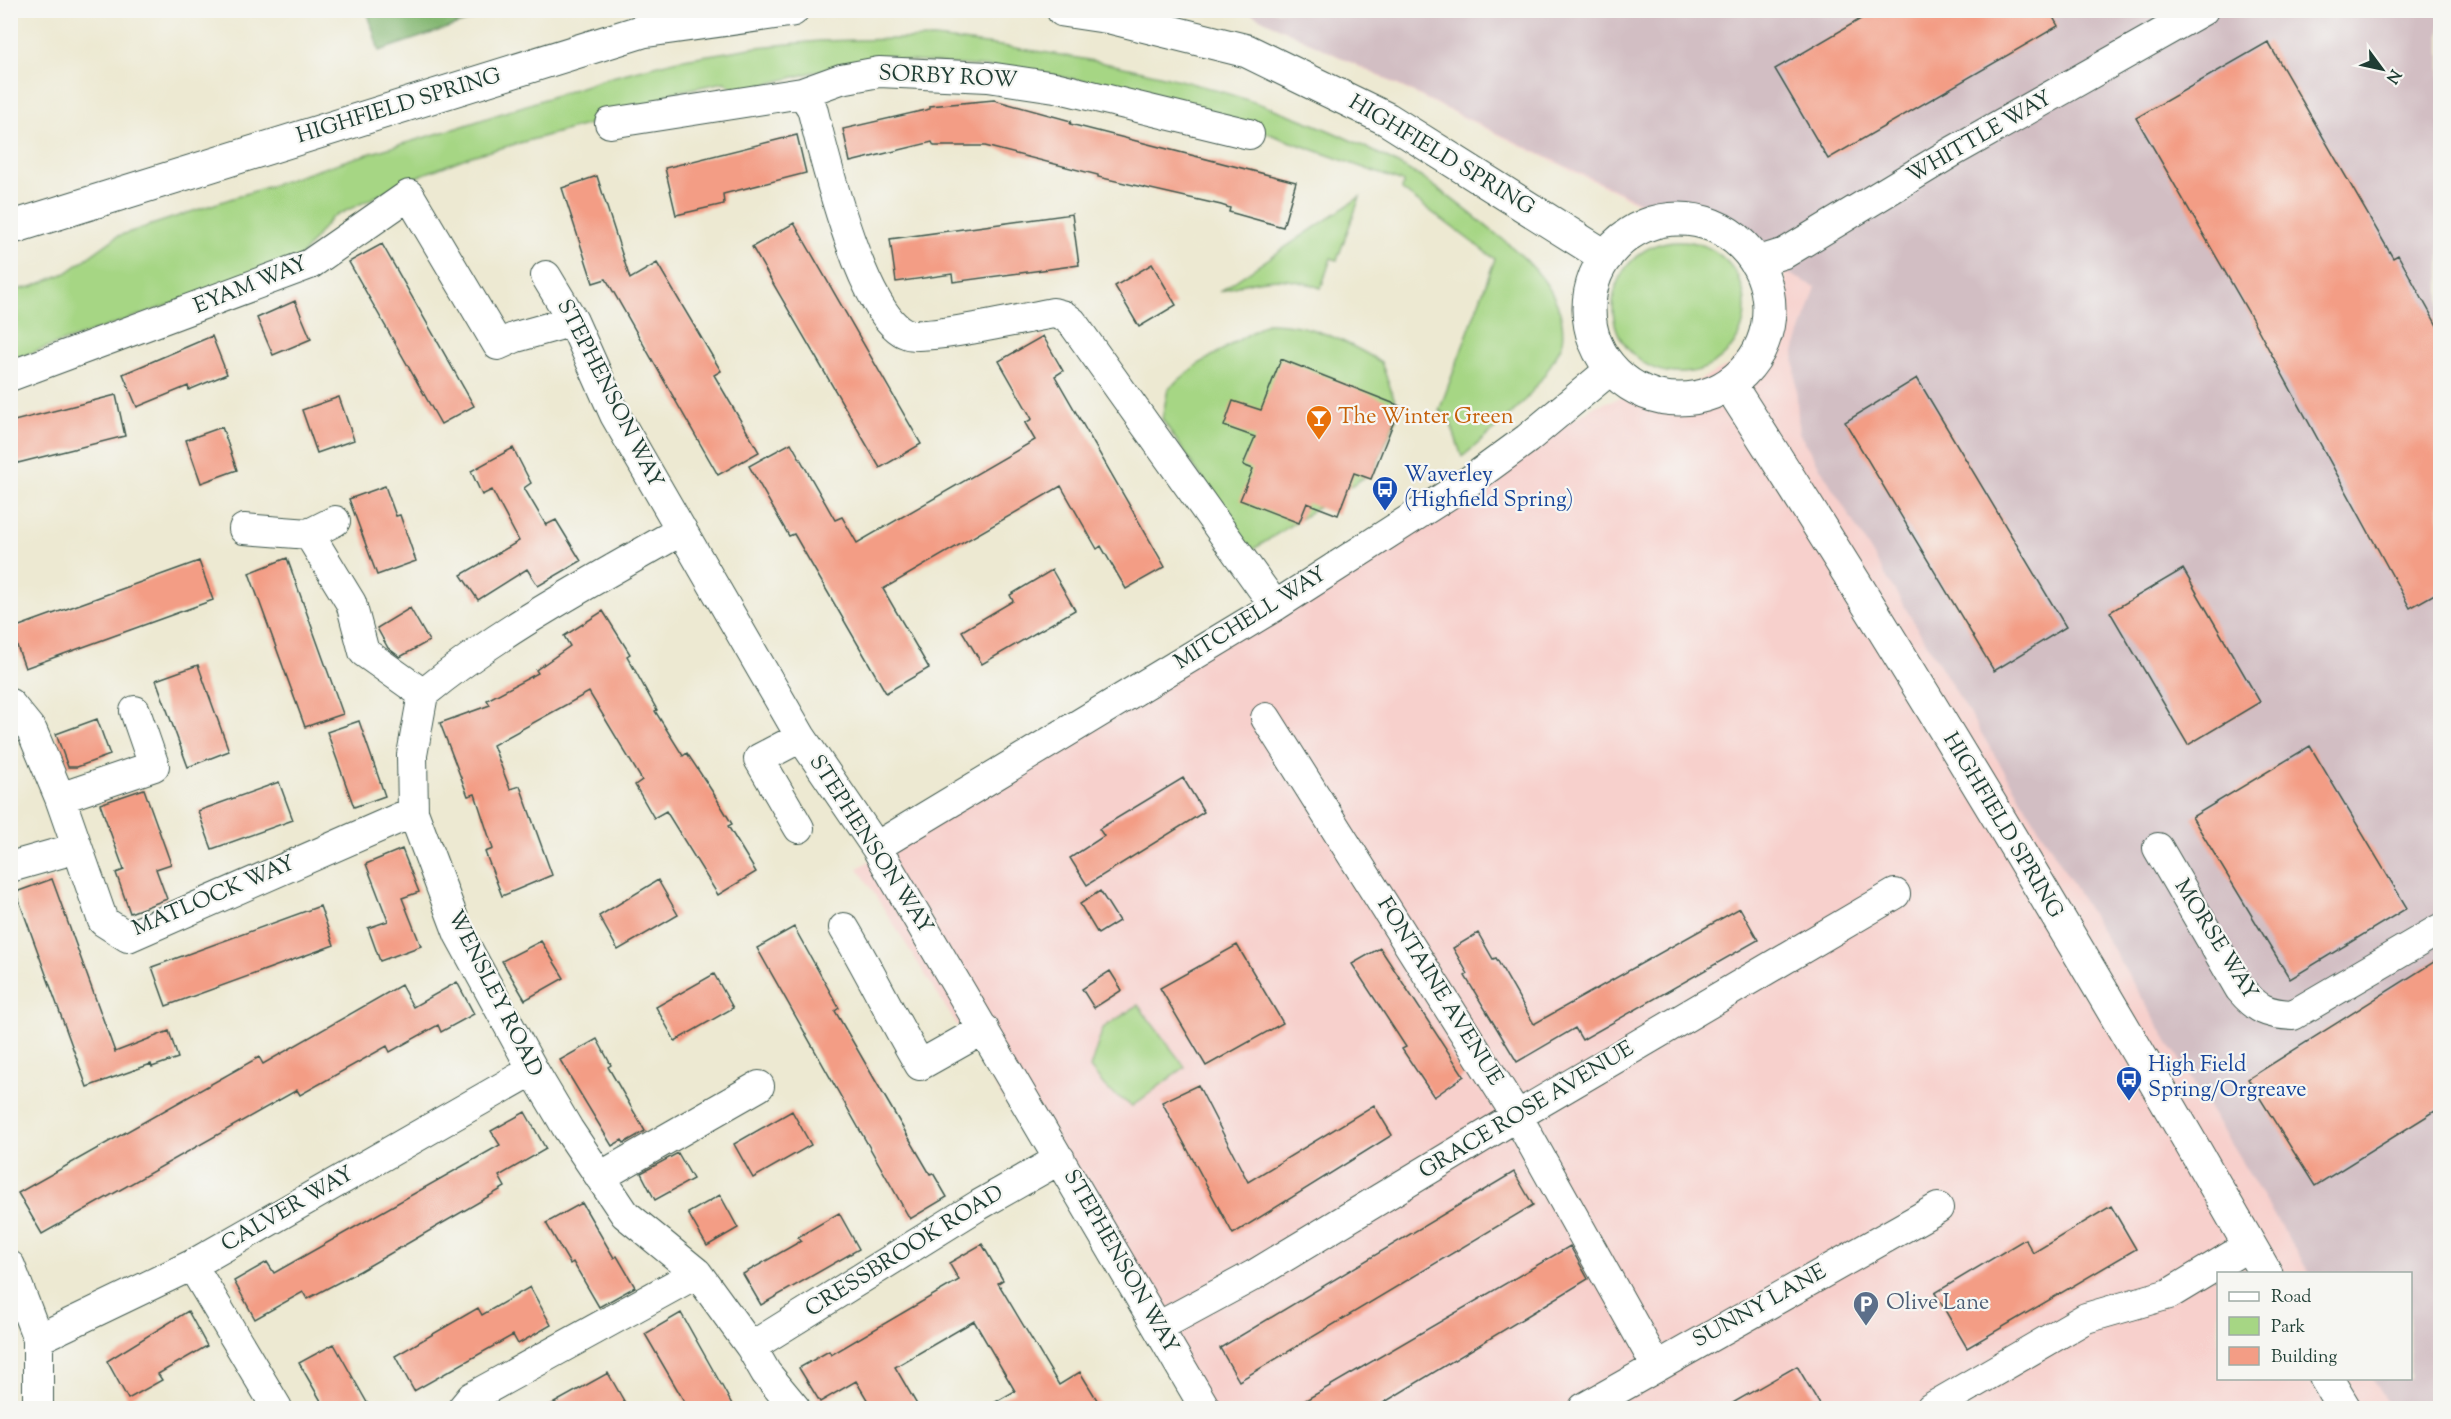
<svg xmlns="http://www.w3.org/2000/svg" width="2451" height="1419" viewBox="0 0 2451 1419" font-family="'Sorts Mill Goudy',serif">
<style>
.built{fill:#f7d0cc;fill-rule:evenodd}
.industrial{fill:#d2bec3}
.green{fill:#a6d684;stroke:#628a5c;stroke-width:1.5}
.forest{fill:#84b772;stroke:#527a53;stroke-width:1.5}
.building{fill:#f39d85}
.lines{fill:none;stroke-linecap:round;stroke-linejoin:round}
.street-casing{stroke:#3e574c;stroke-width:32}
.secondary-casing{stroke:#3e574c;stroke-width:35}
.street{stroke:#fff;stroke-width:30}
.secondary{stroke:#fff;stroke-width:33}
.labels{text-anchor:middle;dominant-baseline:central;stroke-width:4.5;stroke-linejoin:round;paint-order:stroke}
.street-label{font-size:22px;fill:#1f3d34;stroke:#f6f6f2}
.food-label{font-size:22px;fill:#c56008;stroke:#f6f6f2;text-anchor:start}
.transit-label{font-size:22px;fill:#164399;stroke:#f6f6f2;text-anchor:start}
.service-label{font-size:22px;fill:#4e5e75;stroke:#f6f6f2;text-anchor:start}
</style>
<rect width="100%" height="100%" fill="#f6f6f2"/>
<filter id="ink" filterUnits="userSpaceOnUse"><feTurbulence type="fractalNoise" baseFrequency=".0167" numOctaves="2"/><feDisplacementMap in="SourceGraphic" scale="12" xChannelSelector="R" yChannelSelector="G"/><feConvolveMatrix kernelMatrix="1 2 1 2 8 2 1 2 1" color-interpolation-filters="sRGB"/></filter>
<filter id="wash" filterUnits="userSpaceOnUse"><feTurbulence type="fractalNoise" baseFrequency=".008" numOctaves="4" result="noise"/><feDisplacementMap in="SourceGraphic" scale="24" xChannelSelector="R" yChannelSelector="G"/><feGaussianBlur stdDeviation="1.35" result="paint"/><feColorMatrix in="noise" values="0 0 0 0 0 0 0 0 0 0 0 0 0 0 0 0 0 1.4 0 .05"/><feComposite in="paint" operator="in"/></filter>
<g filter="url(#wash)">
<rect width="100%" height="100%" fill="#ede9d2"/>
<!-- built -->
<path class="built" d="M 1245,11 L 2440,11 L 2440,1408 L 1198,1408 L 858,868 L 1597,405 L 1630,395 L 1687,386 L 1726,367 L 1750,346 L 1783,298 L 1785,275 ZM 2218,1274 L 2410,1274 L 2410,1378 L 2218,1378 Z"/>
<!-- industrial -->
<path class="industrial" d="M 1245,11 L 2440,11 L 2440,1408 L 2390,1408 L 2372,1379 L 2410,1378 L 2410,1274 L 2309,1273 L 1799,433 L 1794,352 L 1816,287 Z"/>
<!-- green -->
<path class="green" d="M 934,38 C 1099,55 1268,89 1414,173 C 1441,189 1466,210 1491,230 C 1525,256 1569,294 1562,343 C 1561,348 1557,354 1554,359 C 1532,400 1497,428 1462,457 L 1448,415 L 1439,411 L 1495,259 L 1402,190 L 1403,182 L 1158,94 L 1016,69 L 870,58 L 739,91 L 724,82 L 671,93 L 663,107 L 631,113 L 471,156 L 421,175 L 331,218 L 298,260 L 11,360 L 10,291 L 31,287 L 66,273 L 118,236 L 351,159 L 460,127 L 608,78 L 678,60 L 757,47 L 820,41 Z
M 1360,197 L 1337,260 L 1331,258 L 1321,288 C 1281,274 1258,278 1219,292 Z
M1613 307a66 66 0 1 1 132 0a66 66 0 1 1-132 0Z
M 1267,323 C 1308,322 1346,341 1381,362 L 1399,412 L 1374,471 L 1251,551 L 1162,419 L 1168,389 L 1197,365 Z
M 1138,1005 L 1185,1067 L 1132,1106 L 1107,1089 L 1090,1068 L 1103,1028 Z"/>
<!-- forest -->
<path class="forest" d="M 367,10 L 498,10 L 498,11 L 379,51 Z"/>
<g id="blocks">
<!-- building -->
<path class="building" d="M 1876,10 L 2049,10 L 2058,26 L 1828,159 L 1775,69 Z
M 2268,42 L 2393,258 L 2398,255 L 2440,331 L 2440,591 L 2410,608 L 2250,315 L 2136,118 Z
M 994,100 L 1071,121 L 1070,124 L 1296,182 L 1283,227 L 1229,212 L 1230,208 L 1221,205 L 1098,177 L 1098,175 L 985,146 L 934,146 L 932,142 L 850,162 L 843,129 L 930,109 L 930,106 Z
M 797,135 L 806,173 L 723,194 L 724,204 L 676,215 L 665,168 Z
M 597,176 L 630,279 L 657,263 L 721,371 L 714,375 L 759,452 L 718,475 L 606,279 L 593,283 L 562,188 Z
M 1072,214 L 1079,265 L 953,282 L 952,274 L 896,282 L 890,239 Z
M 794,223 L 921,444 L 880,468 L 752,247 Z
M 382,244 L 474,406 L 441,424 L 349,262 Z
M 1152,264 L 1176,305 L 1139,327 L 1115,286 Z
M 295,301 L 311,339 L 273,355 L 257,318 Z
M 212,336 L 227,374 L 189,390 L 188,386 L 137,407 L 123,374 Z
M 1043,336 L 1063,371 L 1055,376 L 1165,567 L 1126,589 L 1101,546 L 1097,549 L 1061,486 L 883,589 L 929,668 L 886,693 L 794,534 L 789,536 L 749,466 L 791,443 L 835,520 L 842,517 L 857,543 L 1035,440 L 1025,423 L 1032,419 L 999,361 Z
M 1281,359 L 1400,406 L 1371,479 L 1354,473 L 1338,515 L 1307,503 L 1299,523 L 1240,500 L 1253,469 L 1243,465 L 1255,437 L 1224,426 L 1233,401 L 1261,410 Z
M 1917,378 L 2066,627 L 1994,671 L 1845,422 Z
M 116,395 L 125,436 L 10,465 L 10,422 Z
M 339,397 L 354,440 L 317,453 L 302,410 Z
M 222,427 L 237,470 L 201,483 L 186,440 Z
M 513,448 L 531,483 L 524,488 L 546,525 L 556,520 L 581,561 L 538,586 L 527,569 L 478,600 L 461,575 L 519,541 L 492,490 L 482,495 L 471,471 Z
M 385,486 L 396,516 L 400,515 L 416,561 L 377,575 L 349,499 Z
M 287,558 L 343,714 L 305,727 L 249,573 Z
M 199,561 L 213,600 L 25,668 L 11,629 Z
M 2183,569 L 2260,702 L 2188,745 L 2110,612 Z
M 1052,570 L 1075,610 L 982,664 L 962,631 L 1013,601 L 1010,595 Z
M 410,608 L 429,641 L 400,657 L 388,648 L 377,628 Z
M 603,611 L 630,654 L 627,656 L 657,710 L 655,711 L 683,756 L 687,753 L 712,791 L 732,824 L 728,826 L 756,872 L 718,895 L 666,811 L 654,818 L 635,785 L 642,780 L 589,692 L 493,745 L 510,789 L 520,786 L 552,875 L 502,896 L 485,852 L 493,849 L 475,794 L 468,796 L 440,723 L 490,705 L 487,700 L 538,673 L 536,670 L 570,646 L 564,636 Z
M 198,665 L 229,751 L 188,767 L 156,680 Z
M 97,719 L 110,755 L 77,767 L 68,767 L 56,734 Z
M 359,721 L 385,796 L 354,807 L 327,732 Z
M 2310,746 L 2407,908 L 2290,979 L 2192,817 Z
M 1183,778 L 1204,812 L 1087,885 L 1070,858 L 1104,836 L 1099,829 Z
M 279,782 L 293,820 L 212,849 L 198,811 Z
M 144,789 L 171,864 L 156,869 L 167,899 L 130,913 L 116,873 L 124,870 L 100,804 Z
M 402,849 L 419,892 L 402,898 L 421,946 L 380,961 L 368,928 L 388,921 L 366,864 Z
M 52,879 L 115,1052 L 169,1031 L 178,1058 L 152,1067 L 151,1064 L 87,1087 L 16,892 Z
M 658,880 L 678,915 L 618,950 L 599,916 Z
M 1100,891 L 1119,921 L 1098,934 L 1080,904 Z
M 320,906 L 334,945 L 166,1006 L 152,967 Z
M 1740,908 L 1758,940 L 1582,1040 L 1575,1028 L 1517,1062 L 1465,976 L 1468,974 L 1453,948 L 1478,933 L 1493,959 L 1496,958 L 1534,1024 Z
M 794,927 L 839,1008 L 835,1011 L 875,1080 L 930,1174 L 933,1173 L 947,1197 L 910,1219 L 757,948 Z
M 541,941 L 564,978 L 525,1000 L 502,961 Z
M 1237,945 L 1283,1023 L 1206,1066 L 1160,988 Z
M 1380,948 L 1464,1076 L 1434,1097 L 1402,1049 L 1406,1047 L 1352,964 Z
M 2440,958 L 2440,1108 L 2315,1186 L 2248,1079 Z
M 1110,971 L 1122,990 L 1094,1008 L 1082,989 Z
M 714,974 L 733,1008 L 675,1041 L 656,1007 Z
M 457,982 L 474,1014 L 441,1032 L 438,1025 L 390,1052 L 387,1046 L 300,1095 L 297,1090 L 42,1234 L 18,1193 L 259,1057 L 263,1064 L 401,985 L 413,1007 Z
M 597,1039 L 611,1065 L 608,1067 L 645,1131 L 624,1143 L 622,1140 L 612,1146 L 560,1060 Z
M 1198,1085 L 1248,1182 L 1374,1105 L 1392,1135 L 1233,1234 L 1162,1102 Z
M 792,1111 L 811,1145 L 753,1178 L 734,1144 Z
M 525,1112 L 546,1149 L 499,1176 L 505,1187 L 360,1271 L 307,1299 L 303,1292 L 255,1319 L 234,1281 L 267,1262 L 274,1273 L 500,1145 L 491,1131 Z
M 678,1153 L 693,1179 L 655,1200 L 641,1173 Z
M 1514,1172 L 1533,1205 L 1239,1381 L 1220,1348 Z
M 720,1195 L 738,1228 L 707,1246 L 688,1213 Z
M 582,1203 L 614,1258 L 617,1256 L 635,1287 L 599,1307 L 573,1262 L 570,1264 L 546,1223 Z
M 2111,1206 L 2136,1249 L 1967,1348 L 1935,1293 L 2025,1239 L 2033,1253 Z
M 839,1213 L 859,1249 L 761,1305 L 743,1274 L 801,1241 L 798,1237 Z
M 982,1244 L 1003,1280 L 998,1283 L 1059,1385 L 1080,1372 L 1102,1408 L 985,1408 L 1015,1391 L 974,1321 L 895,1367 L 919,1408 L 872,1408 L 856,1381 L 820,1402 L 799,1368 L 829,1351 L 831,1355 L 959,1280 L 949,1263 Z
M 1570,1246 L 1588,1279 L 1375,1408 L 1292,1408 Z
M 530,1287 L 551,1325 L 518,1344 L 513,1335 L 414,1391 L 395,1356 L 478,1308 L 482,1315 Z
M 188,1311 L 207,1346 L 158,1374 L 162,1380 L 128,1399 L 107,1361 Z
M 681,1313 L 722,1386 L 734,1408 L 688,1408 L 645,1334 Z
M 334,1344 L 370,1408 L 325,1408 L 299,1363 Z
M 1797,1366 L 1822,1408 L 1724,1408 Z
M 608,1373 L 628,1408 L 545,1408 Z"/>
</g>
</g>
<g filter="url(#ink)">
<use href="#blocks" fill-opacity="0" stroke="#3e574c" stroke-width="1.5"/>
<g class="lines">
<!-- street casing -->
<g class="street-casing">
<path id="street" d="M 802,93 L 812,108 C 823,152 863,321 908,334 C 930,340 1025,318 1053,313 L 1064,316 L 1072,322 L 1275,606
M 610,123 L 802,93 L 841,79 L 879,72 L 988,77 L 1055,87 L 1249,134
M 1756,262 L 1785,253 L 1952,152 L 2203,10
M 546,276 L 573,321 L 615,415 L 801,737 L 876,847 L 1205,1408
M 10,376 L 310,264 L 409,195 L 498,345 L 516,337 L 573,321
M 335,521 L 309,534 L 351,603 L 364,652 L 423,694
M 244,529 L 309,534
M 682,530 C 593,581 503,628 423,694 L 412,755 L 413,812 L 459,934 L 533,1070 L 568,1129 L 625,1214 L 697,1273 L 751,1347 L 766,1373 L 795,1408
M 10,704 L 32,731 L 60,798 L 103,921 L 128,937 L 413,812
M 1266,718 L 1517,1116 L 1656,1365
M 60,798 L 154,766 L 135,711
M 799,828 L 759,759 L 801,737
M 876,847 L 1275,606 L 1471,480 L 1527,439 L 1611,369
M 2158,848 L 2240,989 C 2257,1009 2267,1014 2293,1015 L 2440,929
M 10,867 L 77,848
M 844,928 C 871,973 893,1020 920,1065 L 984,1029
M 600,1177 L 759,1086
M 192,1265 L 277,1408
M 10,1266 L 38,1339 L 38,1408
M 1158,1327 L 1254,1275 L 1517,1116 L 1895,894
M 38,1339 L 192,1265 L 533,1070
M 751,1347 L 979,1205 L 1060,1159
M 463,1408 L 472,1397 L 697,1273
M 1584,1408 L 1938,1208
M 1931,1408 L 2086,1318 L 2169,1294 L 2250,1245"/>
</g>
<!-- secondary casing -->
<g class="secondary-casing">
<path id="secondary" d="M 1063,10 L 1110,17 L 1247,51 L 1387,119 L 1606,257
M1589 309a90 90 0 1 1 180 0a90 90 0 1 1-180 0Z
M 10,228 L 643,31 L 792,10
M 1729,384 C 1916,675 2094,973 2266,1274
M 2326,1378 L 2344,1408"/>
</g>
<!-- street -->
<use href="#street" class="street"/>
<!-- secondary -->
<use href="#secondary" class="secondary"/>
</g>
</g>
<!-- icons -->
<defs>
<g id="bar-pin" transform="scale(1.35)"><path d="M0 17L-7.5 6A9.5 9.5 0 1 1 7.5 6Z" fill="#e8710a" stroke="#f6f6f2"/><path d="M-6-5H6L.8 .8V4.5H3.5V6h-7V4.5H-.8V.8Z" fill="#fff"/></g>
<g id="bus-pin" transform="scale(1.35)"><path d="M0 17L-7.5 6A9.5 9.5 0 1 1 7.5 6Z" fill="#1a4fb4" stroke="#f6f6f2"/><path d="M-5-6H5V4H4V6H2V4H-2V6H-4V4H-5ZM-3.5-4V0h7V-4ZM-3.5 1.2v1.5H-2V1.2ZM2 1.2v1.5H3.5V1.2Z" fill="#fff"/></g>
<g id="parking-pin" transform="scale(1.35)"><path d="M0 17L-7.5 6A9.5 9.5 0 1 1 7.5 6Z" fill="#5c6f8a" stroke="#f6f6f2"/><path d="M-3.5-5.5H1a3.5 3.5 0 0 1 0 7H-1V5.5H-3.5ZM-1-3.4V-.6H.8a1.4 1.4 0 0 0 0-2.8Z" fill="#fff"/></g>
</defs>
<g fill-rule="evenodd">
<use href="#bar-pin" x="1319" y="418"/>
<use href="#bus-pin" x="1385" y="489"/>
<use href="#bus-pin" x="2129" y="1079"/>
<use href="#parking-pin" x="1866" y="1304"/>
</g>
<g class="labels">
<!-- street labels -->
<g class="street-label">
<text transform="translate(948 78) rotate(3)">SORBY ROW</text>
<text transform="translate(399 107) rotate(-17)">HIGHFIELD SPRING</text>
<text transform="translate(1980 138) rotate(-30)">WHITTLE WAY</text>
<text transform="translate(1441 156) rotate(31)">HIGHFIELD SPRING</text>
<text transform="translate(251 286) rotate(-22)">EYAM WAY</text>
<text transform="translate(609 394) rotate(63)">STEPHENSON WAY</text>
<text transform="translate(1251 619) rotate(-32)">MITCHELL WAY</text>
<text transform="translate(2002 826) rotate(59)">HIGHFIELD SPRING</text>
<text transform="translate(870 845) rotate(57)">STEPHENSON WAY</text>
<text transform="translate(214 897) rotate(-23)">MATLOCK WAY</text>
<text transform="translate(2215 940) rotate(58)">MORSE WAY</text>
<text transform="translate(1439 992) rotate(58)">FONTAINE AVENUE</text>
<text transform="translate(494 994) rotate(63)">WENSLEY ROAD</text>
<text transform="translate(1527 1111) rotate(-31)">GRACE ROSE AVENUE</text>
<text transform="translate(288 1210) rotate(-30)">CALVER WAY</text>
<text transform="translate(905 1252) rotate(-32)">CRESSBROOK ROAD</text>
<text transform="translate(1120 1262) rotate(60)">STEPHENSON WAY</text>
<text transform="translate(1760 1307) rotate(-29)">SUNNY LANE</text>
</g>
<!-- food labels -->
<g class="food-label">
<text x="1338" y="418">The Winter Green</text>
</g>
<!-- transit labels -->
<g class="transit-label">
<text x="1404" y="476">Waverley<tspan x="1404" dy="25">(Highfield Spring)</tspan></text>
<text x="2148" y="1066">High Field<tspan x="2148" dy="25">Spring/Orgreave</tspan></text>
</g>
<!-- service labels -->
<g class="service-label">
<text x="1886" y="1304">Olive Lane</text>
</g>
</g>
<!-- margin -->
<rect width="2451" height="1419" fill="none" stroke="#f6f6f2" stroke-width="36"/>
<!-- legend -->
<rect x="2217" y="1272" width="195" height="108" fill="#f6f6f2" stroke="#a0aca6" stroke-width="1.5"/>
<rect x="2229" y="1292" width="30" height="9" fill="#ffffff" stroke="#a0aca6" stroke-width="1.5"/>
<text x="2271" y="1302" font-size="18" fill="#1f3d34">Road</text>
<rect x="2229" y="1317" width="30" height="18" fill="#a6d684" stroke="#a0aca6" stroke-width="1.5"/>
<text x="2271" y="1332" font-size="18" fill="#1f3d34">Park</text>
<rect x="2229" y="1347" width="30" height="18" fill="#f39d85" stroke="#a0aca6" stroke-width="1.5"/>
<text x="2271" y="1362" font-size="18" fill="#1f3d34">Building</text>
<!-- north arrow -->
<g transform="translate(2382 69) rotate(123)" stroke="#f6f6f2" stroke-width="4.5" paint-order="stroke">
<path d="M0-4.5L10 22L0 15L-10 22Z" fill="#1f3d34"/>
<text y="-9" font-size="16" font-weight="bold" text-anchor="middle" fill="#1f3d34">N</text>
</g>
</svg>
